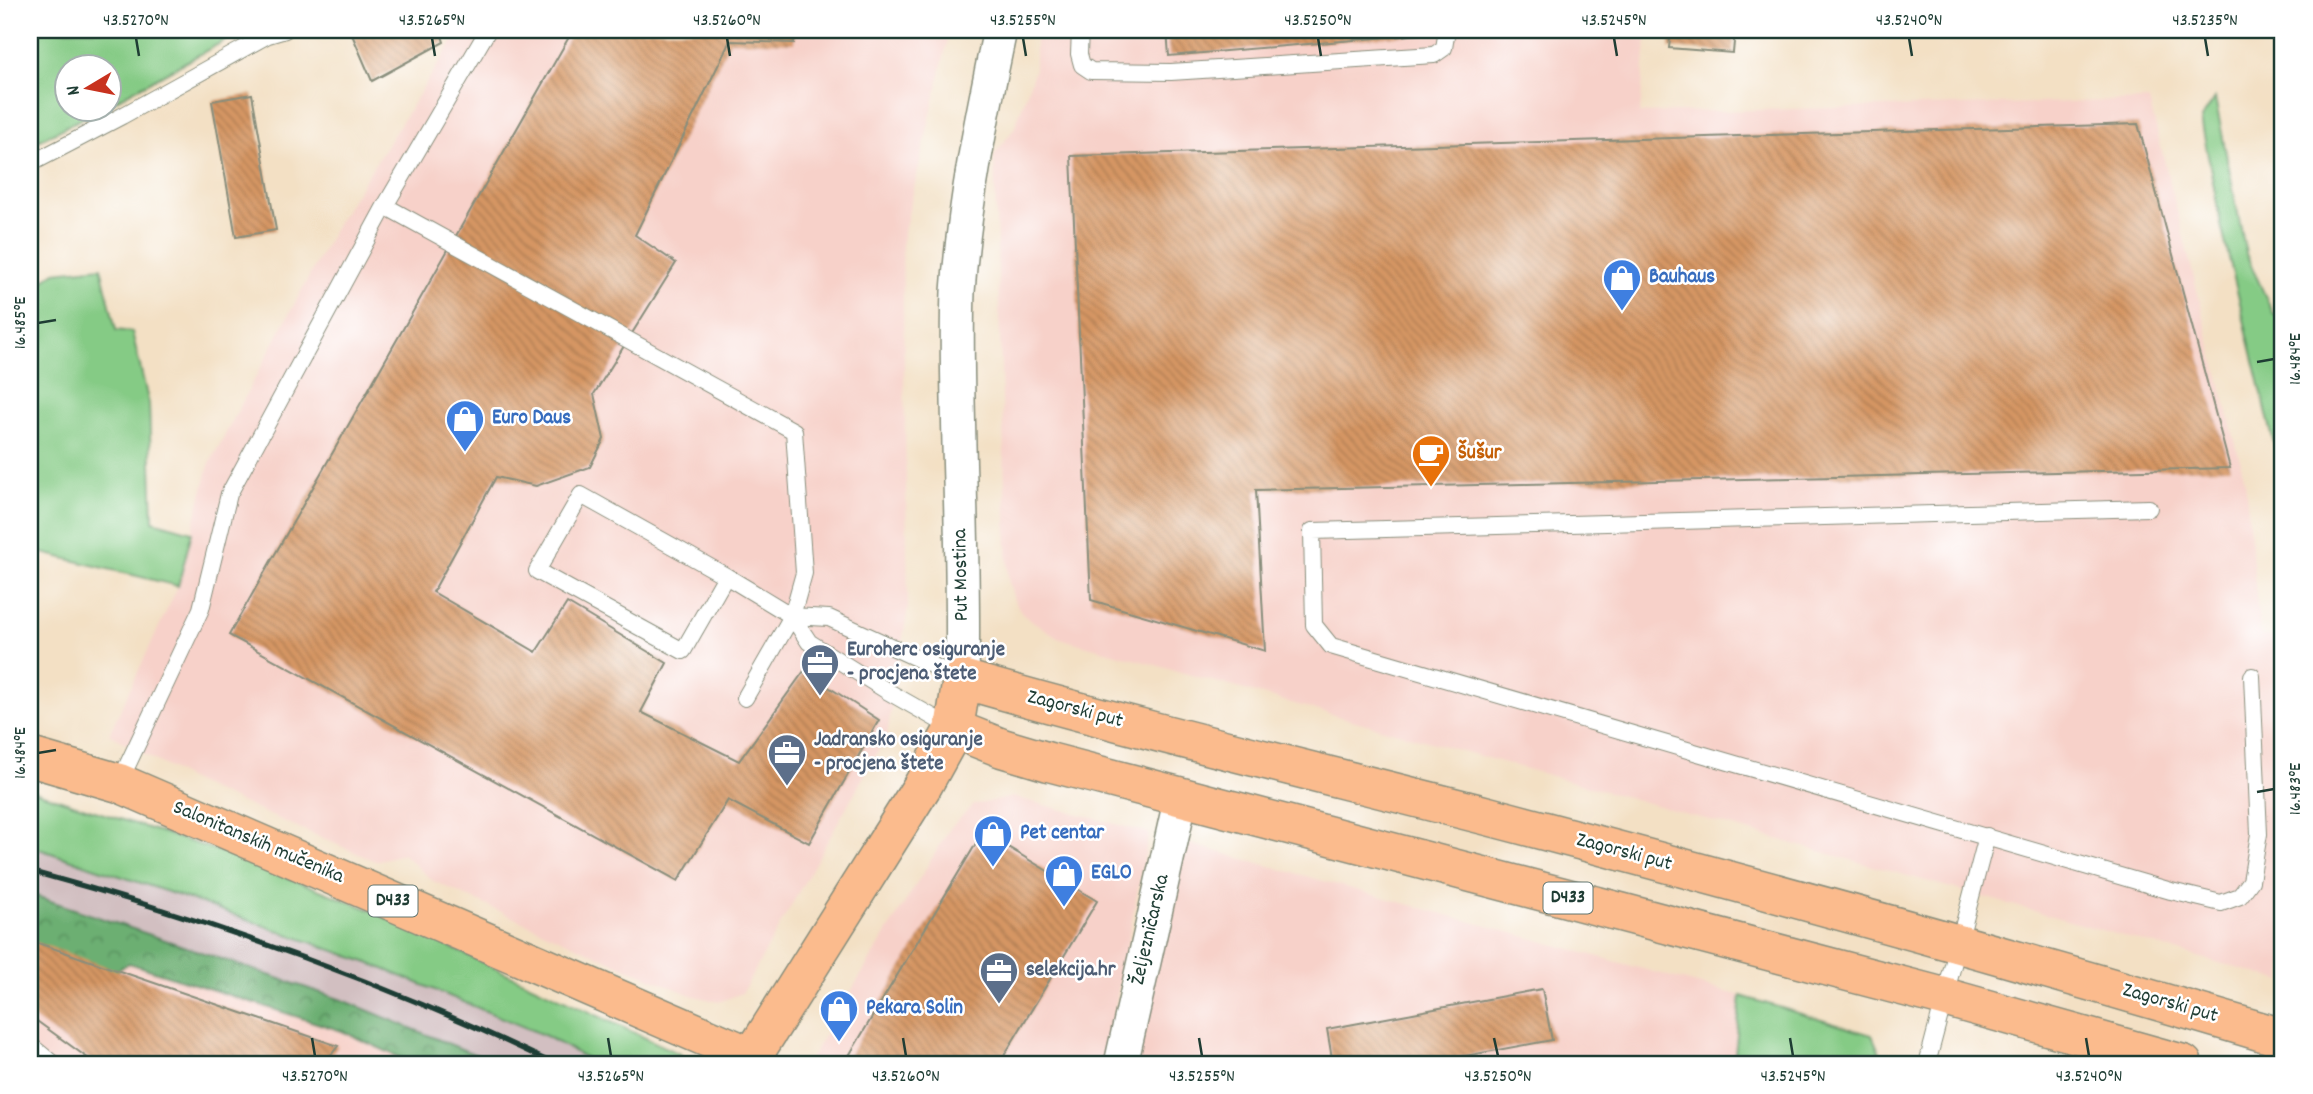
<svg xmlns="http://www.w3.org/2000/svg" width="2313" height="1094" viewBox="0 0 2313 1094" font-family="Dekko,sans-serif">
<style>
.built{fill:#f7d1c9}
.railway{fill:#d2bfc1}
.grass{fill:#85cb85;stroke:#52845c;stroke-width:2}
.forest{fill:url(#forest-crowns);stroke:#467653;stroke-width:2}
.building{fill:url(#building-back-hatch)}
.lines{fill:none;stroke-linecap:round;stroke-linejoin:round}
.service-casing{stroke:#898e7c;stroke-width:18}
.minor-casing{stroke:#898e7c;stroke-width:36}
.primary-casing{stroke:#898e7c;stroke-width:41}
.service{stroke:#fff;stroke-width:16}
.minor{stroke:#fff;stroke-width:33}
.primary{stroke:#fbbb8d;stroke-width:38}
.rail{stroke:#1f3d34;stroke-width:5}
.ticks{fill:none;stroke:#1f3d34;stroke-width:2.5}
.labels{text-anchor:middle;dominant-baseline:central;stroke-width:5;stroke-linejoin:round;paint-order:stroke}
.shield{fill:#fff;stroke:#627771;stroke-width:2}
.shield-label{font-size:19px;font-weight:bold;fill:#1f3d34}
.shop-label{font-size:21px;font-weight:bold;fill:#366cbe;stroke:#fff;text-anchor:start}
.food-label{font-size:21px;font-weight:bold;fill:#c56008;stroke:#fff;text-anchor:start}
.street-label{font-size:21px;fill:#1f3d34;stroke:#fff}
.service-label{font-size:21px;font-weight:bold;fill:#4e5e75;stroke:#fff;text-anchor:start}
.neatline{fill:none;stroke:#1f3d34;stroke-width:2.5}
.ticks-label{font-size:18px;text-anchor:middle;fill:#1f3d34}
</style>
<defs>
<pattern id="forest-crowns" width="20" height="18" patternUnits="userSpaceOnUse" patternTransform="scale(1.75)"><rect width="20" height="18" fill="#6caf72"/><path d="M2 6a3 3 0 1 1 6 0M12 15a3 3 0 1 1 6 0" fill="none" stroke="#58905e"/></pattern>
<pattern id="building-back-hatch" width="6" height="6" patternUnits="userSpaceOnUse" patternTransform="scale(1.75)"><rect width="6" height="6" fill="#d69663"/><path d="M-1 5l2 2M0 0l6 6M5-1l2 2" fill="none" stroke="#ad7c52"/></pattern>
</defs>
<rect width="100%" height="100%" fill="#fff"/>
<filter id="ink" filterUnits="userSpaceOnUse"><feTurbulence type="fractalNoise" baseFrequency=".0143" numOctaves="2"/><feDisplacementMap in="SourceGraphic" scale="14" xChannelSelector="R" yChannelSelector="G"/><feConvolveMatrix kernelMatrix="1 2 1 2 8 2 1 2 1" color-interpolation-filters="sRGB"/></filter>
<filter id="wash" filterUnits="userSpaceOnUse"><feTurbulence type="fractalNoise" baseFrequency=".00686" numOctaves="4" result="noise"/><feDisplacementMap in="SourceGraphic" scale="28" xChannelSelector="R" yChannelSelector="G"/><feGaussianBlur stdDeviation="1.57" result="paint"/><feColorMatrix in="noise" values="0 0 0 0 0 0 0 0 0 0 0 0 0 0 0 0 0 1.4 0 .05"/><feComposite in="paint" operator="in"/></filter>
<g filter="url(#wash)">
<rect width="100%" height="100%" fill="#f3e0c4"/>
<!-- built -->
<path class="built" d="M 460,30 L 950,30 L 902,241 L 908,607 L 887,735 L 742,993 L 719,1002 L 691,995 L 596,955 L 433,881 L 403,854 L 375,861 L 194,782 L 109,734 L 178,586 L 209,465 L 339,220 Z
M 1035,30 L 1647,30 L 1640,113 L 2149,100 L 2245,480 L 2260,635 L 2283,639 L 2283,981 L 1059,638 L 1023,615 L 1014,600 L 1008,579 L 994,155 L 1014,129 L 1035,69 Z
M 1014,797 L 1149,833 L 1104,1064 L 807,1064 L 951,827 L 973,805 Z
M 1182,842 L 1741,996 L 1734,1064 L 1130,1064 Z
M 30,943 L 113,973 L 129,963 L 342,1031 L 414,1064 L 30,1064 Z"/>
<!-- railway -->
<path class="railway" d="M 30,846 L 198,902 L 374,965 L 546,1036 L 597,1064 L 498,1064 L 345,1001 L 30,894 Z"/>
<!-- grass -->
<path class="grass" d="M 30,30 L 237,30 L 237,34 L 109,104 L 108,66 L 66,66 L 66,108 L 100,109 L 30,145 Z
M 2215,98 L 2246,254 L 2274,315 L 2283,309 L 2283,480 L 2221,225 L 2201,119 Z
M 101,267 L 116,330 L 132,332 L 149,404 L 153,521 L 192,532 L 178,586 L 30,550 L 30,290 L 55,272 Z
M 30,790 L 231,855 L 368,909 L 678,1053 L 691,1064 L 597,1064 L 546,1036 L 374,965 L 198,902 L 30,846 Z
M 1741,996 L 1872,1035 L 1882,1058 L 1903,1064 L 1734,1064 Z"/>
<!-- forest -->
<path class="forest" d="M 30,894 L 345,1001 L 498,1064 L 414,1064 L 342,1031 L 129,963 L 113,973 L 30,943 Z"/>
<g id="blocks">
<!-- building -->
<path class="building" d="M 350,30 L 440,30 L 444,42 L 372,81 Z
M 573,30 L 795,30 L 794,43 L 730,41 L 635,235 L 676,263 L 594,394 L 604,439 L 590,467 L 536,486 L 496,477 L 433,592 L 536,652 L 567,603 L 667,663 L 641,712 L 739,761 L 804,671 L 879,720 L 809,843 L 728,800 L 678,881 L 229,635 Z
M 1167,30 L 1433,30 L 1433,33 L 1169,56 Z
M 1671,30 L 1735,30 L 1733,53 L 1669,48 Z
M 252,94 L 276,230 L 236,237 L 212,101 Z
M 2138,124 L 2230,468 L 1256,490 L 1265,651 L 1091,600 L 1071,156 Z
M 983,832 L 1097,901 L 999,1064 L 844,1064 Z
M 35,942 L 338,1046 L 324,1064 L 96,1064 L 30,1016 L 30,950 Z
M 1542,989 L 1552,1040 L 1422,1064 L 1333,1064 L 1327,1029 Z"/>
</g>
</g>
<g filter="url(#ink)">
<use href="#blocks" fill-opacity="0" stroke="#898e7c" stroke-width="2"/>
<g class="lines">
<!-- service casing -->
<g class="service-casing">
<path id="service" d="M 1080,30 L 1079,54 L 1082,65 L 1091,71 L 1171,72 L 1434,55 L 1444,48 L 1447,30
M 268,35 L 285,30
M 30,164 L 122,116 L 268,35 L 267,30
M 385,206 L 488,30
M 2149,508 L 1312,531 L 1314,625 L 1331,646 L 2171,891 L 2221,903 L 2240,896 L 2251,881 L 2259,834 L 2252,676
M 726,576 L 683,651 L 537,571 L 581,495 L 726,576 L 792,616 L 809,642 L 887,691 L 954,729
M 792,616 L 829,618 L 962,679
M 119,783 L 201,609 L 229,494 L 385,206 L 794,431 L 804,573 L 792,616 L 745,698
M 30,1045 L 53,1064
M 1927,1064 L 1987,836"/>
</g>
<!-- minor casing -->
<g class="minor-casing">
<path id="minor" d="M 962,679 C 964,601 961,523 959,445 C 958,394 956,343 958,292 C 964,203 982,116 1000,30
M 1121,1064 L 1181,797"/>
</g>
<!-- primary casing -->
<g class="primary-casing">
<path id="primary" d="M 954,729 L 1002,748 L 1049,762 L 1944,997 L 2183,1064
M 30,757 L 119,783 L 752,1057 L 923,785 L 954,729 L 962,679 C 1136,729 1312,771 1488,816 C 1754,886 2019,959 2283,1038"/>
</g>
<!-- service -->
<use href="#service" class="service"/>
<!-- minor -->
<use href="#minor" class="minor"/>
<!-- primary -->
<use href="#primary" class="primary"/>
<!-- rail -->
<path class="rail" d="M 30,871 C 210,920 386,982 554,1064"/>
</g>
</g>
<!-- ticks -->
<path class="ticks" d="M 136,38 L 139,56M 432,38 L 435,56M 727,38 L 730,56M 1023,38 L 1026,56M 1318,38 L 1321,56M 1614,38 L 1617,56M 1909,38 L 1912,56M 2205,38 L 2208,56M 38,323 L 56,320M 2257,362 L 2274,359M 38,753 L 56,750M 2257,792 L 2274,789M 312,1038 L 315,1056M 608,1038 L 611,1056M 903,1038 L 906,1056M 1199,1038 L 1202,1056M 1494,1038 L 1498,1056M 1790,1038 L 1793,1056M 2086,1038 L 2089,1056"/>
<!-- icons -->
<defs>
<g id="shop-pin" transform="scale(2.0125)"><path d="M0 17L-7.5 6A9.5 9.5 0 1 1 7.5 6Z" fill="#3f7fe0" stroke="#fff"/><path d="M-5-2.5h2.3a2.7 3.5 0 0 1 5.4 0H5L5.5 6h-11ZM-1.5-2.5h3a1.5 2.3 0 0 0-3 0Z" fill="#fff"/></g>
<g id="cafe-pin" transform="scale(2.0125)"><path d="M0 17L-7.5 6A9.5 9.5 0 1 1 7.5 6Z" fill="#e8710a" stroke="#fff"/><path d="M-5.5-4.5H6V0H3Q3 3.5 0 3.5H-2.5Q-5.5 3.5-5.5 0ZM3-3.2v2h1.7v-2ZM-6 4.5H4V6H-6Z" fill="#fff"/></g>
<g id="office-pin" transform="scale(2.0125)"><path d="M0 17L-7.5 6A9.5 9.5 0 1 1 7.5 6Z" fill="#5c6f8a" stroke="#fff"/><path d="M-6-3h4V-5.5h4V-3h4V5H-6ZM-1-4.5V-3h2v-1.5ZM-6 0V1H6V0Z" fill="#fff"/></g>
</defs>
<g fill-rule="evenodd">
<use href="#shop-pin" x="1622" y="278"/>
<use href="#shop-pin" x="465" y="419"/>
<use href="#cafe-pin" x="1431" y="454"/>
<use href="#office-pin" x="820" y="663"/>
<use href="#office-pin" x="787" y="753"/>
<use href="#shop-pin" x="993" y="834"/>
<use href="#shop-pin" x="1064" y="874"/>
<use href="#office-pin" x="999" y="971"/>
<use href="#shop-pin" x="839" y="1009"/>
</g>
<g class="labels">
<!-- shield labels -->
<g class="shield">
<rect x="1543.5" y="882.5" width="49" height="31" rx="5"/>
<rect x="368.5" y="885.5" width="49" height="31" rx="5"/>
</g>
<g class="shield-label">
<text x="1568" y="898">D433</text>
<text x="393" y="901">D433</text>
</g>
<!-- shop labels -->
<g class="shop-label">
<text x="1649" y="278">Bauhaus</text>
<text x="492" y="419">Euro Daus</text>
<text x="1020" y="834">Pet centar</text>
<text x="1091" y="874">EGLO</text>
<text x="866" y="1009">Pekara Solin</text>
</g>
<!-- food labels -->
<g class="food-label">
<text x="1458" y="454">Šušur</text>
</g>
<!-- street labels -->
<g class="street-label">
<text transform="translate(962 575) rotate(-91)">Put Mostina</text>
<text transform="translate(1075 710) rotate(15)">Zagorski put</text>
<text transform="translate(258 843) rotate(23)">Salonitanskih mučenika</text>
<text transform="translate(1624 853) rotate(15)">Zagorski put</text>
<text transform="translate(1151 930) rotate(-77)">Željezničarska</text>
<text transform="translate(2170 1004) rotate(16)">Zagorski put</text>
</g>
<!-- service labels -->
<g class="service-label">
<text x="847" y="651">Euroherc osiguranje<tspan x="847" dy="24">- procjena štete</tspan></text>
<text x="814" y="741">Jadransko osiguranje<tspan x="814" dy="24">- procjena štete</tspan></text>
<text x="1026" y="971">selekcija.hr</text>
</g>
</g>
<!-- margin -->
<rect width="2313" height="1094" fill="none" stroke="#fff" stroke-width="77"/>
<!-- north arrow -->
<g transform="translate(88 88) rotate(260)"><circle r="33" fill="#ffffff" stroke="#a5b1ae" stroke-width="2"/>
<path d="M0-5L12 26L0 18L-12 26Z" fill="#c8321e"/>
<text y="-10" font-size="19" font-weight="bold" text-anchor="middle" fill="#1f3d34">N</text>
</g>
<rect x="38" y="38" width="2236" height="1018" class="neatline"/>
<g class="ticks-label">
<text x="136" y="25">43.5270°N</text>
<text x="432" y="25">43.5265°N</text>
<text x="727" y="25">43.5260°N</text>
<text x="1023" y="25">43.5255°N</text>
<text x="1318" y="25">43.5250°N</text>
<text x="1614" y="25">43.5245°N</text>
<text x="1909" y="25">43.5240°N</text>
<text x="2205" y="25">43.5235°N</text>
<text transform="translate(19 323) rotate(-90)" y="6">16.485°E</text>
<text transform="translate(2294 359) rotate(-90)" y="6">16.484°E</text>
<text transform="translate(19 753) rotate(-90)" y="6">16.484°E</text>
<text transform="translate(2294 789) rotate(-90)" y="6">16.483°E</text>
<text x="315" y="1081">43.5270°N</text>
<text x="611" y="1081">43.5265°N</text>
<text x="906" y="1081">43.5260°N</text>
<text x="1202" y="1081">43.5255°N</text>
<text x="1498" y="1081">43.5250°N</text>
<text x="1793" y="1081">43.5245°N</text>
<text x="2089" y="1081">43.5240°N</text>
</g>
</svg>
